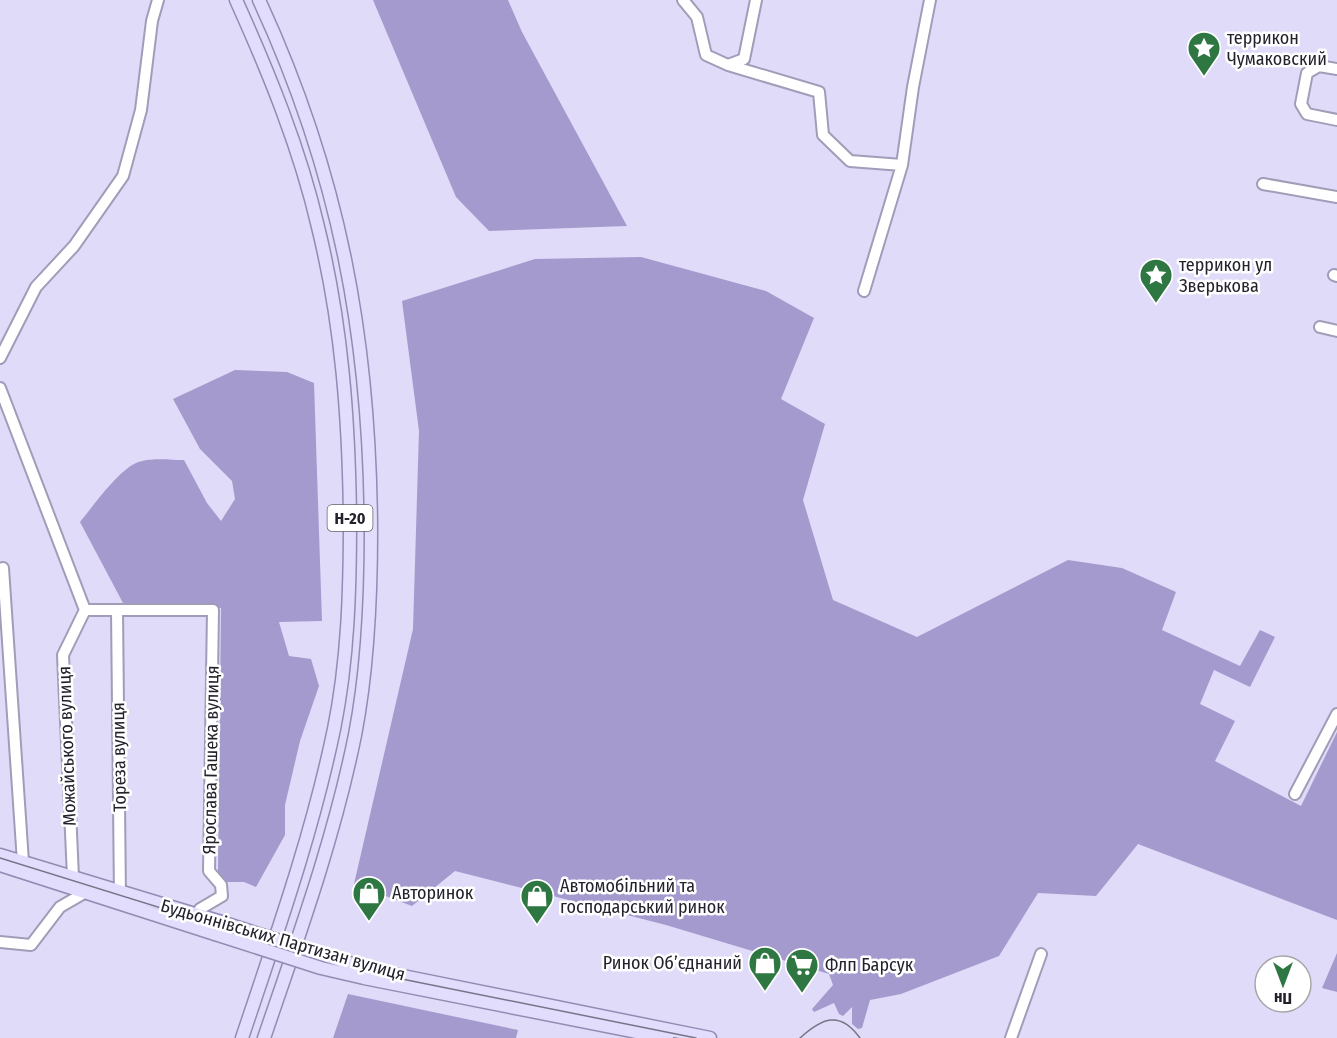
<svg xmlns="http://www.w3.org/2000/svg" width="1337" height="1038" viewBox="0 0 1337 1038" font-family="'Fira Sans Condensed',sans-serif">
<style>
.forest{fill:#a59ace}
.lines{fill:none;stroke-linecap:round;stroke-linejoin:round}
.minor-casing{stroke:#a19cb7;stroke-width:14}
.major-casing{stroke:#938bb3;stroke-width:15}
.minor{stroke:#fff;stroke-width:10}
.major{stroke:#e2dcfd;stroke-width:12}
.tram{stroke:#787487;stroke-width:1.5}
.major-bridge-casing{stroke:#938bb3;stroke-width:15;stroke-linecap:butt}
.major-bridge{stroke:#e2dcfd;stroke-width:12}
.labels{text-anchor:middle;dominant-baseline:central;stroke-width:5;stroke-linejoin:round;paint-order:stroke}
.shield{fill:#fff;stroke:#65646b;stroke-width:1.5}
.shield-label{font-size:16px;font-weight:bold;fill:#23212c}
.poi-label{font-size:18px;fill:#23212c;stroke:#fff;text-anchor:start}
.street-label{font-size:18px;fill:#23212c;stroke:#fff}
</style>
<rect width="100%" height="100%" fill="#e0dbf8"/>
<!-- forest -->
<path class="forest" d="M 373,0 L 508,0 L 522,32 L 627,226 L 489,231 L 456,197 Z
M 641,257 L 766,291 L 814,318 L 781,399 L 825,424 L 803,500 L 833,600 L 917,637 L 1068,560 L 1122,568 L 1176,592 L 1162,630 L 1240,666 L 1260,630 L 1275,637 L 1250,687 L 1214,670 L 1200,704 L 1235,721 L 1215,761 L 1301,806 L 1337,732 L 1337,920 L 1138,844 L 1096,896 L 1038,893 L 999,956 L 901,994 L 870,1000 L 862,1028 L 858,1029 L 852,1024 L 852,1007 L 843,1016 L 839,1014 L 834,1003 L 814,1012 L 812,1009 L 833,985 L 829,974 L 666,925 L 455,871 L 412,906 L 354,884 L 413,629 L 419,431 L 402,301 L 535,259 Z
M 235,370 L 287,372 L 314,383 L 322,621 L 279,622 L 289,656 L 311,659 L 319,686 L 300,741 L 285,805 L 285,835 L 256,887 L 244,882 L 220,882 L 218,871 L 221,608 L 123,603 L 80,522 C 94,505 117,472 136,463 C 149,457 170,460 184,460 L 207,503 L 221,521 L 235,499 L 232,481 L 200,449 L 173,399 Z
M 1337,953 L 1337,992 L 1322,988 Z
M 348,994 L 518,1030 L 516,1038 L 333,1038 Z"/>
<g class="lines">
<!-- minor casing -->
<g class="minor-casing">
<path id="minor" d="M 683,0 L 697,17 L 706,55 L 728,65 L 819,92 L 823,135 L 850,161 L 902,165
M 728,65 L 744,59 L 756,0
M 1337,69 L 1319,66 L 1307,73 L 1301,104 L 1307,114 L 1337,120
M 1263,184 L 1337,197
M 1334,275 L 1337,276
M 864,291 L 902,165 L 913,87 L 930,0
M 1320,327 L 1337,331
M 0,358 L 36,287 L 74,246 L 123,176 L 141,110 L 152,21 L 158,0
M 0,388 L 85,610 L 213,610 L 209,871 L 221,885 L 222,896 L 200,909 L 193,921
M 3,568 L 23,862 L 20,869
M 117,610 L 120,898
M 1295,794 L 1337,714
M 71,883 L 73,877 L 63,655 L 85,610
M 0,942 L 31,945 L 60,907 L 86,892 L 87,888
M 1011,1038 L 1041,954"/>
</g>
<!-- major casing -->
<g class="major-casing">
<path id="major" d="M 236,0 C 269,73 300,149 318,227 C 342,324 349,421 350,520 C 350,590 348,660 334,729 C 312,835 276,936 242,1038
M 259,0 C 340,175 370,340 371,531 C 371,599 368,668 355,735 C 334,839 298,938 264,1038
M 0,855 L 218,921
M 0,865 L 215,934
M 368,969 L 710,1038
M 364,978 L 667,1038"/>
</g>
<!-- minor -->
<use href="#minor" class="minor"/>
<!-- major -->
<use href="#major" class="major"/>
<!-- tram -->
<path class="tram" d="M 0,858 L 367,972 L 696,1038
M 800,1038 C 822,1018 840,1010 860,1038"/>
<!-- major-bridge casing -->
<g class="major-bridge-casing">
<path id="major-bridge" d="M 218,921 L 368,969
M 215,934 L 321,968 L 364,978"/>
</g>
<!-- major-bridge -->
<use href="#major-bridge" class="major-bridge"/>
</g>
<!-- icons -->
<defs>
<g id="sight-pin" transform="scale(1.725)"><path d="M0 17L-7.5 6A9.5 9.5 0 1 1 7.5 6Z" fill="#2e7642" stroke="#fff"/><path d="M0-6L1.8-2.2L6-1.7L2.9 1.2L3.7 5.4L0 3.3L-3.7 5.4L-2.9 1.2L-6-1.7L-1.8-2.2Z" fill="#fff"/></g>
<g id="shop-pin" transform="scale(1.725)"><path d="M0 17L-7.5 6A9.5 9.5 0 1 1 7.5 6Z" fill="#2e7642" stroke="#fff"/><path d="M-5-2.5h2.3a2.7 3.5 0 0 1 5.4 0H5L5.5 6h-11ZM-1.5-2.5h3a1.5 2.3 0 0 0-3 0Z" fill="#fff"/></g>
<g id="supermarket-pin" transform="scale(1.725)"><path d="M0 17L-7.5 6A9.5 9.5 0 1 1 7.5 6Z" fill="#2e7642" stroke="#fff"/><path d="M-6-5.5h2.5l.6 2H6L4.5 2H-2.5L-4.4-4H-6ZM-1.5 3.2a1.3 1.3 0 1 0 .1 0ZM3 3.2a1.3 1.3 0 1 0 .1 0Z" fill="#fff"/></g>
</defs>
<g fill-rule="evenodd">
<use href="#sight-pin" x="1204" y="48"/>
<use href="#sight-pin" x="1156" y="275"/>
<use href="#shop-pin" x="369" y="893"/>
<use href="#shop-pin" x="537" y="896"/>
<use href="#shop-pin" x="765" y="963"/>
<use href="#supermarket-pin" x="802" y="965"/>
</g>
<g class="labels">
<!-- shield labels -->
<rect class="shield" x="327.5" y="505" width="45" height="26" rx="4.5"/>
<g class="shield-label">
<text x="350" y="518">Н-20</text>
</g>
<!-- poi labels -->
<g class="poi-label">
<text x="1227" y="38">террикон<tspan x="1227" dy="21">Чумаковский</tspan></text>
<text x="1179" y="265">террикон ул<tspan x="1179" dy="21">Зверькова</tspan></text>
<text x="560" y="886">Автомобільний та<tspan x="560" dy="21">господарський ринок</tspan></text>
<text x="392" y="893">Авторинок</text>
<text x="742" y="963" text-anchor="end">Ринок Обʼєднаний</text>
<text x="825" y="965">Флп Барсук</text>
</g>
<!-- street labels -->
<g class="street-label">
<text transform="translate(67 746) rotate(-92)">Можайського вулиця</text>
<text transform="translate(119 757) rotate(-91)">Тореза вулиця</text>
<text transform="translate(211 760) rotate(-89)">Ярослава Гашека вулиця</text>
<text transform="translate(283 940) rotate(16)">Будьоннівських Партизан вулиця</text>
</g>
</g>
<!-- north arrow -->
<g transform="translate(1283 984) rotate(180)"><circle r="28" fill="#ffffff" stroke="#a7a6ab" stroke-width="1.5"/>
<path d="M0-4.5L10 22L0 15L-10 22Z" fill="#2e7642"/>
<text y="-9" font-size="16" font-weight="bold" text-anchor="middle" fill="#23212c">Пн</text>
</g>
</svg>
